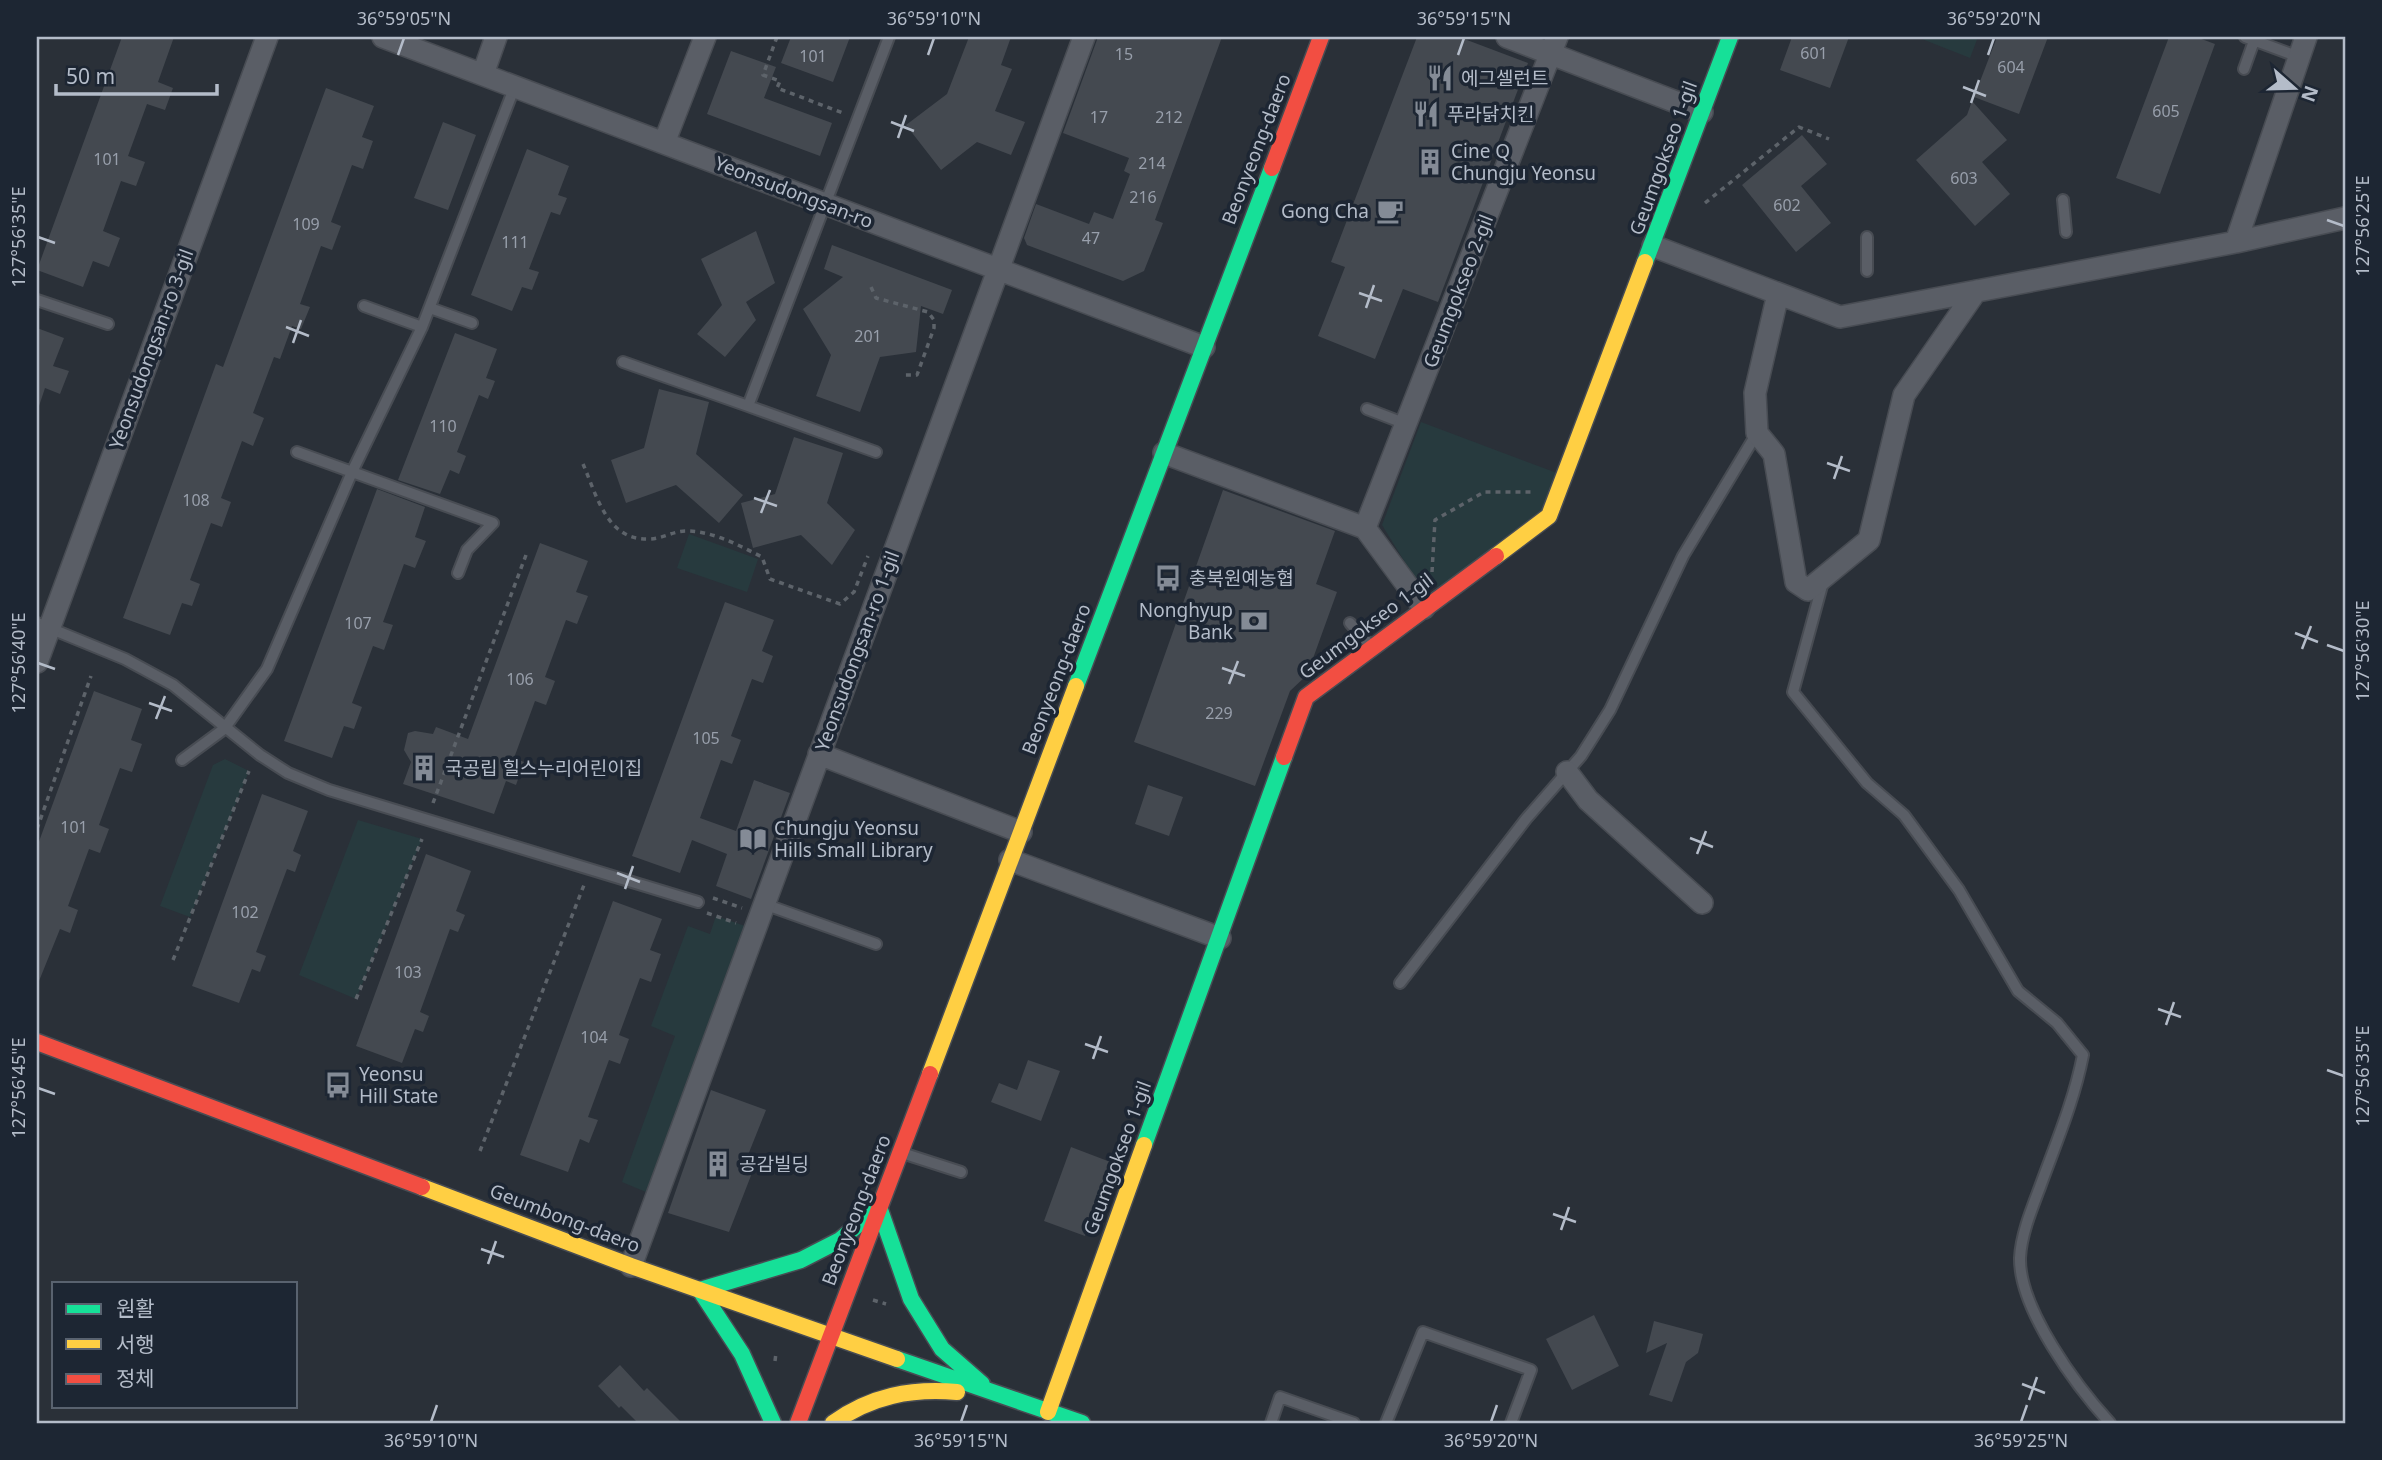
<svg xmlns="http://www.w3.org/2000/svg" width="2382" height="1460" viewBox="0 0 2382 1460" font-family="'Noto Sans','Noto Sans KR',sans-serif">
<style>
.green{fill:#273a3e}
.building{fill:#444950}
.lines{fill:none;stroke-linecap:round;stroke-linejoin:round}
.lane-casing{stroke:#484c53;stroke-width:14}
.street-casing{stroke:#484c53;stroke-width:24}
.fast-casing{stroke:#484c53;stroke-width:19}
.slow-casing{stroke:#484c53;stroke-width:19}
.jam-casing{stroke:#484c53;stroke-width:19}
.path{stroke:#5d636a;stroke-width:3.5;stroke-dasharray:5 5;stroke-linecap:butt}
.lane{stroke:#5a5e66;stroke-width:10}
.street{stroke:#5a5e66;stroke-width:21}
.fast{stroke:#16e098;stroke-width:16}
.slow{stroke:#ffcf43;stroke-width:16}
.jam{stroke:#f24e42;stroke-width:16}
.ticks{fill:none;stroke:#b4bcc9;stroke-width:2.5}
.labels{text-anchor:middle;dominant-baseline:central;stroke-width:7;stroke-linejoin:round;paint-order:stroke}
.number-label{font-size:16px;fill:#989fab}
.poi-label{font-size:19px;fill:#b4bcc9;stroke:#1d2633;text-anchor:start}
.street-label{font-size:19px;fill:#b4bcc9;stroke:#1d2633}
.neatline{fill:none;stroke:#b4bcc9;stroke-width:2.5}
.ticks-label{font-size:18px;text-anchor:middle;fill:#b4bcc9}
</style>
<rect width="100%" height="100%" fill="#2a3038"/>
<!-- green -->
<path class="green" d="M 1917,37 L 1978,37 L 1970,58 Z
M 1421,422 L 1565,476 L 1549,516 L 1448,591 L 1414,577 L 1382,525 Z
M 689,534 L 758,559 L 747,592 L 677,568 Z
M 225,759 L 249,771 L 190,917 L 160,906 L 213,765 Z
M 358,820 L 422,839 L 356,999 L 299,975 Z
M 716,916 L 745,926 L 646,1192 L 622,1182 L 675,1036 L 651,1026 L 688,926 L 710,934 Z"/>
<!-- building -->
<path class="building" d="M 122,37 L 174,37 L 158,82 L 173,88 L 165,110 L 147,104 L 128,156 L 145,162 L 136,186 L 121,181 L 103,231 L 120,238 L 109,267 L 93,261 L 83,287 L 37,270 Z
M 791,37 L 850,37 L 833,82 L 781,63 Z
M 969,37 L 1011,37 L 1001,65 L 1012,69 L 995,111 L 1025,122 L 1011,155 L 977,142 L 941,170 L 906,125 L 947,94 Z
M 1098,37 L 1222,37 L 1155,220 L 1163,223 L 1144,271 L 1123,281 L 1027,245 L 1024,238 L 1036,204 L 1089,224 L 1094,212 L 1113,219 L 1130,174 L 1124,171 L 1129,158 L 1063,133 Z
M 1417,37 L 1459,37 L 1528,63 L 1438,302 L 1403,289 L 1375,359 L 1318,336 L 1345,267 L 1331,262 Z
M 1792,37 L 1849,37 L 1830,88 L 1780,70 Z
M 1997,37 L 2048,37 L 2019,114 L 1974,97 Z
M 2169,37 L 2196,37 L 2215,44 L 2160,194 L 2116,178 Z
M 731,51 L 776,67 L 764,98 L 832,123 L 820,156 L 707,114 Z
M 326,88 L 374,106 L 362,137 L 373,141 L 363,169 L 352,165 L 331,222 L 341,226 L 332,250 L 321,246 L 300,304 L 310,307 L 301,329 L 292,326 L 280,359 L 274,357 L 253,413 L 264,418 L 253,446 L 242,441 L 221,498 L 231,502 L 222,527 L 211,523 L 190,580 L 200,584 L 192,606 L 182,603 L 170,635 L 123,618 L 216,364 L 223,367 Z
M 1972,101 L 2007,140 L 1982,162 L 2010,194 L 1975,226 L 1916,160 L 1967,115 Z
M 443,122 L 476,135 L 448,210 L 414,198 Z
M 1802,135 L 1827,164 L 1801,186 L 1831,223 L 1796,252 L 1742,185 Z
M 527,149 L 569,166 L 558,195 L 567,198 L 560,215 L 551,212 L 529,269 L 539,272 L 532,290 L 522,287 L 512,311 L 471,295 Z
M 756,231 L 775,283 L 746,302 L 756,320 L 725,357 L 697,334 L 722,305 L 701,259 Z
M 832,245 L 952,290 L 943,314 L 921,306 L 916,352 L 880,357 L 860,412 L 816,396 L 831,355 L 803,309 L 843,277 L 824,269 Z
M 37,328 L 64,338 L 53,366 L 69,371 L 60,394 L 45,388 L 39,406 Z
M 455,333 L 497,349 L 486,378 L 495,381 L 488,399 L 479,395 L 457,452 L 466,456 L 459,474 L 450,470 L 440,494 L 398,480 Z
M 659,389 L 709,402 L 696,454 L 743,495 L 719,523 L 676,485 L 626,503 L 611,460 L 644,448 Z
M 794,437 L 843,453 L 827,503 L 855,530 L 832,565 L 801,535 L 753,548 L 741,503 L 775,494 Z
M 377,489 L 425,507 L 415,537 L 426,541 L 415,568 L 404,564 L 383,622 L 393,625 L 384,650 L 373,646 L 352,703 L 362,707 L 354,729 L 344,726 L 332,758 L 284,741 Z
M 1223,490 L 1335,531 L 1316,584 L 1337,592 L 1307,675 L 1290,691 L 1255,786 L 1134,742 Z
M 540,543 L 588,561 L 576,592 L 588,596 L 577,624 L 566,620 L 545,677 L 555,681 L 546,705 L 535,701 L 514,758 L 524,762 L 516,785 L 506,781 L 494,814 L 403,784 L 411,762 L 404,750 L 408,733 L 415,731 L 433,734 L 436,727 L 468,739 Z
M 725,602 L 774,620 L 762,651 L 773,656 L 763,683 L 752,679 L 731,736 L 741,740 L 732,764 L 721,760 L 700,818 L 736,831 L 754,780 L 790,793 L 751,899 L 716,886 L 727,854 L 692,840 L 680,873 L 632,856 Z
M 94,691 L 142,709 L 131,740 L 142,744 L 132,772 L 120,768 L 99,825 L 109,829 L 100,853 L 89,849 L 68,906 L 78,910 L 70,933 L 60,929 L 37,986 L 37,847 Z
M 1148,785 L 1183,797 L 1169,836 L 1135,824 Z
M 262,794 L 308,811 L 293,851 L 301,855 L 295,872 L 287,869 L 256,952 L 266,956 L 260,972 L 252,969 L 239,1003 L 192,986 Z
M 426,854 L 471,871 L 456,911 L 465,915 L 458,932 L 450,929 L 420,1012 L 429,1016 L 423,1032 L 415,1029 L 402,1063 L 356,1046 Z
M 613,901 L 662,919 L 650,950 L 661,954 L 651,982 L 640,978 L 619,1035 L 629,1039 L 620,1064 L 609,1060 L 588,1117 L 598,1120 L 589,1143 L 580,1139 L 568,1172 L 520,1155 Z
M 1028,1060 L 1060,1071 L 1041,1121 L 991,1102 L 999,1083 L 1017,1090 Z
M 711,1090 L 766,1110 L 748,1155 L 752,1173 L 729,1232 L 668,1213 Z
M 1071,1147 L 1113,1163 L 1085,1236 L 1044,1221 Z
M 1594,1315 L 1619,1366 L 1572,1390 L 1546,1339 Z
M 1654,1321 L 1703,1334 L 1698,1353 L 1686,1362 L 1672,1402 L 1649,1395 L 1667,1343 L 1646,1353 Z
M 620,1365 L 644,1391 L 647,1388 L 682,1423 L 638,1423 L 621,1406 L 619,1408 L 598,1386 Z"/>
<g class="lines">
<!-- lane casing -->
<g class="lane-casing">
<path id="lane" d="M 2245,37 L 2299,57
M 2244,69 L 2254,41
M 2063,200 L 2066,232
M 1867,237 L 1867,271
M 37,300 L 108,324
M 364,306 L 422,327
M 430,308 L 472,323
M 623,362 L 748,406
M 1367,409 L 1406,424
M 297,452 L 493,523 L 467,550 L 458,573
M 876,452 L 748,406 L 889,37
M 1823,582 L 1793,692 L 1867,783 L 1904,815 L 1959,890 L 2018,991 L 2057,1023 L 2083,1055 C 2074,1101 2056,1143 2040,1187 C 2032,1208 2021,1235 2020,1258 C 2019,1309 2077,1387 2110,1423
M 37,623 L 125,659 L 173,685 L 260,755 L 288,773 L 329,790 L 698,902
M 1350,623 L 1370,645
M 182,760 L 224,729 L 267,669 L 352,472 L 422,327 L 515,86
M 764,904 L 876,944
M 1400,983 L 1526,819 L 1581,756 L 1610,710 L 1683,556 L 1757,433
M 902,1153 L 961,1172
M 1271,1423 L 1280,1397 L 1354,1423
M 1386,1423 L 1423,1332 L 1531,1370 L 1511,1423"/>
</g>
<!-- street casing -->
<g class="street-casing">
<path id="street" d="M 383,37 L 1204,347
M 1507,37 L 1702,112
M 483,74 L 496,37
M 664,143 L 705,37
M 2236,242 L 2306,37
M 1653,246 L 1840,317 L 2236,242 L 2345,218
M 1778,294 L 1755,393 L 1757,433 L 1774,454 L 1796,582 L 1808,590 L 1869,540 L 1904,395 L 1976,291
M 1164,453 L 1365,528 L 1424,608
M 1365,528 L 1557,37
M 37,662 L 267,37
M 819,754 L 1021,832
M 1567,772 L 1588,800 L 1702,903
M 1010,860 L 1220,938
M 631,1266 L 1084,37"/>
</g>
<!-- fast casing -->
<g class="fast-casing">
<path id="fast" d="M 1645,262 L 1730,37
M 1076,686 L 1272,168
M 1144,1145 L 1284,757
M 897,1359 L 1082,1423
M 773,1423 L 742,1354 L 700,1290 L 801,1260 L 840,1240 L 879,1207 L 911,1299 L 942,1349 L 982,1384"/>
</g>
<!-- slow casing -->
<g class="slow-casing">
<path id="slow" d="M 1496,556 L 1549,516 L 1645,262
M 930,1074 L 1076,686
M 422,1187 L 631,1266 L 897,1359
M 1048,1412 L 1144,1145
M 833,1423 C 871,1396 911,1388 957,1392"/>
</g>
<!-- jam casing -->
<g class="jam-casing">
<path id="jam" d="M 1272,168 L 1321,37
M 1284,757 L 1306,697 L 1496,556
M 37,1042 L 422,1187
M 798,1423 L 930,1074"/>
</g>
<!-- path -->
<path class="path" d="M 777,37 L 763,75 L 780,81 L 777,88 L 843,113
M 1705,203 L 1799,127 L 1829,139
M 871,287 L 876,298 L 928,312 L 934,320 L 934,328 L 917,375 L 905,375
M 583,464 C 597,496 607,541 649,539 C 662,539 673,531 686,531 C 713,531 738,545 762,557 L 770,579 L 840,604 L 854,592 L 868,556
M 1432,572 L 1435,520 L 1484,492 L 1532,492
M 433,803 L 526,555
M 37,829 L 91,676
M 713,898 L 742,908
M 707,913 L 736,923
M 173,960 L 249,771
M 356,999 L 422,839
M 480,1151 L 584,885
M 873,1300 L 886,1304
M 775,1361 L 776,1353"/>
<!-- lane -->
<use href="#lane" class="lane"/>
<!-- street -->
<use href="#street" class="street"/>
<!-- fast -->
<use href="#fast" class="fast"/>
<!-- slow -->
<use href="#slow" class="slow"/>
<!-- jam -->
<use href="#jam" class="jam"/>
</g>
<!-- ticks -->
<path class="ticks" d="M 398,55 L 404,38M 928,55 L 934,38M 1458,55 L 1464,38M 1988,55 L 1994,38M 1963,87 L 1986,96M 1971,103 L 1979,80M 891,122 L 914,131M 898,138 L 906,115M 2327,220 L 2344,226M 38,237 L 55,243M 1359,293 L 1382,301M 1366,308 L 1374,285M 286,327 L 309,336M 293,343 L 301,320M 1827,463 L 1850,471M 1834,479 L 1842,456M 754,498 L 777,506M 761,513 L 770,490M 2295,633 L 2318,642M 2327,645 L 2344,651M 2302,649 L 2311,626M 38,663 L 55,669M 1222,668 L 1245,676M 1229,684 L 1238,661M 149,703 L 172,711M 156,719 L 165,696M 1690,838 L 1713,847M 1697,854 L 1706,831M 617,873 L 640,882M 625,889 L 633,866M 2158,1009 L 2181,1017M 2166,1025 L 2174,1002M 1085,1044 L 1108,1052M 1093,1059 L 1101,1036M 2327,1070 L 2344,1076M 38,1088 L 55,1094M 1553,1214 L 1576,1222M 1561,1230 L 1569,1207M 481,1249 L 504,1257M 488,1264 L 496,1241M 2022,1384 L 2045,1393M 2029,1400 L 2037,1377M 431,1422 L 437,1405M 961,1422 L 967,1405M 1491,1422 L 1497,1405M 2021,1422 L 2027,1405"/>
<!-- icons -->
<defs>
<g id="restaurant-bare" transform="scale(2.1)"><path d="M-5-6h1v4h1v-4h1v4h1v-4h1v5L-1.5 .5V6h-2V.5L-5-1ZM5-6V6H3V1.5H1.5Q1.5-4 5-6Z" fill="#848b96" stroke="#1d2633" stroke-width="2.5" paint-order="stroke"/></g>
<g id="building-bare" transform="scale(2.1)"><path d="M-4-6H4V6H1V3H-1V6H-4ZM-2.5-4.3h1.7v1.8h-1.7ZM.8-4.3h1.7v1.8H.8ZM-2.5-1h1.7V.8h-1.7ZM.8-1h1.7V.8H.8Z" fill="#848b96" stroke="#1d2633" stroke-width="2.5" paint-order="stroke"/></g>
<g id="cafe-bare" transform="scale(2.1)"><path d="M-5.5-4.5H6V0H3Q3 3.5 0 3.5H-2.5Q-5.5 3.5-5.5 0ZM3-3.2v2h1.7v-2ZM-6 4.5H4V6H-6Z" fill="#848b96" stroke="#1d2633" stroke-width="2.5" paint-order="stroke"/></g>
<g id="bus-bare" transform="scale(2.1)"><path d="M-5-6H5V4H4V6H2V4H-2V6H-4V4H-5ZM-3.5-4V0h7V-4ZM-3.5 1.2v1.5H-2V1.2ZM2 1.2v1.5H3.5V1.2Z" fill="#848b96" stroke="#1d2633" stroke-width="2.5" paint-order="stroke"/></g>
<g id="bank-bare" transform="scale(2.1)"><path d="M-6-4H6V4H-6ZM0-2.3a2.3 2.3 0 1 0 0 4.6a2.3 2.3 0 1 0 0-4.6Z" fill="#848b96" stroke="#1d2633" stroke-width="2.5" paint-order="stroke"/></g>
<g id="library-bare" transform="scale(2.1)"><path d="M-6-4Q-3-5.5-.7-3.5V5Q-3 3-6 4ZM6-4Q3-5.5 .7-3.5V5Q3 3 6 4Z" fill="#848b96" stroke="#1d2633" stroke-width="2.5" paint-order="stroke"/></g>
</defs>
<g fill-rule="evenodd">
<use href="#restaurant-bare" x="1440" y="78"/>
<use href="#restaurant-bare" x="1426" y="114"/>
<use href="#building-bare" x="1430" y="162"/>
<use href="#cafe-bare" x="1390" y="211"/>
<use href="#bus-bare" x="1168" y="578"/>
<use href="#bank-bare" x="1254" y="621"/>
<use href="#building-bare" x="424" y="768"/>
<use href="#library-bare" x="753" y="839"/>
<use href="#bus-bare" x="338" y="1085"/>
<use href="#building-bare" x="718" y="1164"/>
</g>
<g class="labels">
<!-- number labels -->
<g class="number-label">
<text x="1814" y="53">601</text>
<text x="1124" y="54">15</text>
<text x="813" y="56">101</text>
<text x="2011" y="67">604</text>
<text x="2166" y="111">605</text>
<text x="1099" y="117">17</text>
<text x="1169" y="117">212</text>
<text x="107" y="159">101</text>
<text x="1152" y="163">214</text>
<text x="1964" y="178">603</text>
<text x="1143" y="197">216</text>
<text x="1787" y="205">602</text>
<text x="306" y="224">109</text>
<text x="1091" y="238">47</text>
<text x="515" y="242">111</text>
<text x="868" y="336">201</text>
<text x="443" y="426">110</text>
<text x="196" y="500">108</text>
<text x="358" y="623">107</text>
<text x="520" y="679">106</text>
<text x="1219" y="713">229</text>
<text x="706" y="738">105</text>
<text x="74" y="827">101</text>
<text x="245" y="912">102</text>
<text x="408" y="972">103</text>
<text x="594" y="1037">104</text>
</g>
<!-- poi labels -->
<g class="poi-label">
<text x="1461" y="78">에그셀런트</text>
<text x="1447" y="114">푸라닭치킨</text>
<text x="1451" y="151">Cine Q<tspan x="1451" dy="22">Chungju Yeonsu</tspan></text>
<text x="1369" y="211" text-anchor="end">Gong Cha</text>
<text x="1189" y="578">충북원예농협</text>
<text x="1233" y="610" text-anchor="end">Nonghyup<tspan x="1233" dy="22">Bank</tspan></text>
<text x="445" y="768">국공립 힐스누리어린이집</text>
<text x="774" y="828">Chungju Yeonsu<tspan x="774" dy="22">Hills Small Library</tspan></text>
<text x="359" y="1074">Yeonsu<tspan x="359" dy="22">Hill State</tspan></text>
<text x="739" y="1164">공감빌딩</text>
</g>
<!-- street labels -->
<g class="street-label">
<text transform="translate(1256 149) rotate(-69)">Beonyeong-daero</text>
<text transform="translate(1663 158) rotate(-70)">Geumgokseo 1-gil</text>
<text transform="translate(794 192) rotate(21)">Yeonsudongsan-ro</text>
<text transform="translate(1458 291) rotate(-69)">Geumgokseo 2-gil</text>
<text transform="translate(151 349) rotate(-70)">Yeonsudongsan-ro 3-gil</text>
<text transform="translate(1366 626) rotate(-37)">Geumgokseo 1-gil</text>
<text transform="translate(857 651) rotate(-70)">Yeonsudongsan-ro 1-gil</text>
<text transform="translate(1056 679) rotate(-69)">Beonyeong-daero</text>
<text transform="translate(1117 1158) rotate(-70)">Geumgokseo 1-gil</text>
<text transform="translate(856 1210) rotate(-69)">Beonyeong-daero</text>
<text transform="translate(565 1218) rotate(21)">Geumbong-daero</text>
</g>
</g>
<!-- border -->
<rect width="2382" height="1460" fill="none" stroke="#1d2633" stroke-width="77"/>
<!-- legend -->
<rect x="52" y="1282" width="245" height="126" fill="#1d2633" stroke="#59626f" stroke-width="2"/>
<rect x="66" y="1304" width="35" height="10" fill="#16e098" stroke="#59626f" stroke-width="2"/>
<text x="116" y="1316" font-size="21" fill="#b4bcc9">원활</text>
<rect x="66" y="1339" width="35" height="10" fill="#ffcf43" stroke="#59626f" stroke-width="2"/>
<text x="116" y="1352" font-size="21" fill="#b4bcc9">서행</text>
<rect x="66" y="1374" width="35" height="10" fill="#f24e42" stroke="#59626f" stroke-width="2"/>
<text x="116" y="1386" font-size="21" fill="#b4bcc9">정체</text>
<!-- north arrow -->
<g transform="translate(2294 88) rotate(110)" stroke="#1d2633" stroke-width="5" paint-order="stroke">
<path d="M0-5L12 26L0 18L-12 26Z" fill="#b4bcc9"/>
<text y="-10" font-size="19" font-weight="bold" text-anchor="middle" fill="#b4bcc9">N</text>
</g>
<!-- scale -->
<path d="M56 84v10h161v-10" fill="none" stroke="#b4bcc9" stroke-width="3.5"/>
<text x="66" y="84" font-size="21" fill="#b4bcc9" stroke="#1d2633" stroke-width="5" paint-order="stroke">50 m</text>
<rect x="38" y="38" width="2306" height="1384" class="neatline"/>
<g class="ticks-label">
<text x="404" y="25">36°59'05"N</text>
<text x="934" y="25">36°59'10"N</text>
<text x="1464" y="25">36°59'15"N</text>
<text x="1994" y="25">36°59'20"N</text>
<text transform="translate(2363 226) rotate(-90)" y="6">127°56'25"E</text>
<text transform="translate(19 237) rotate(-90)" y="6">127°56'35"E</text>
<text transform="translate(2363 651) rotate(-90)" y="6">127°56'30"E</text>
<text transform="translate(19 663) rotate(-90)" y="6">127°56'40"E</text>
<text transform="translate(2363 1076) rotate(-90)" y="6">127°56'35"E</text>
<text transform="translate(19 1088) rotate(-90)" y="6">127°56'45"E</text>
<text x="431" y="1447">36°59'10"N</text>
<text x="961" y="1447">36°59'15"N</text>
<text x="1491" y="1447">36°59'20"N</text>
<text x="2021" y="1447">36°59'25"N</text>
</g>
</svg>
